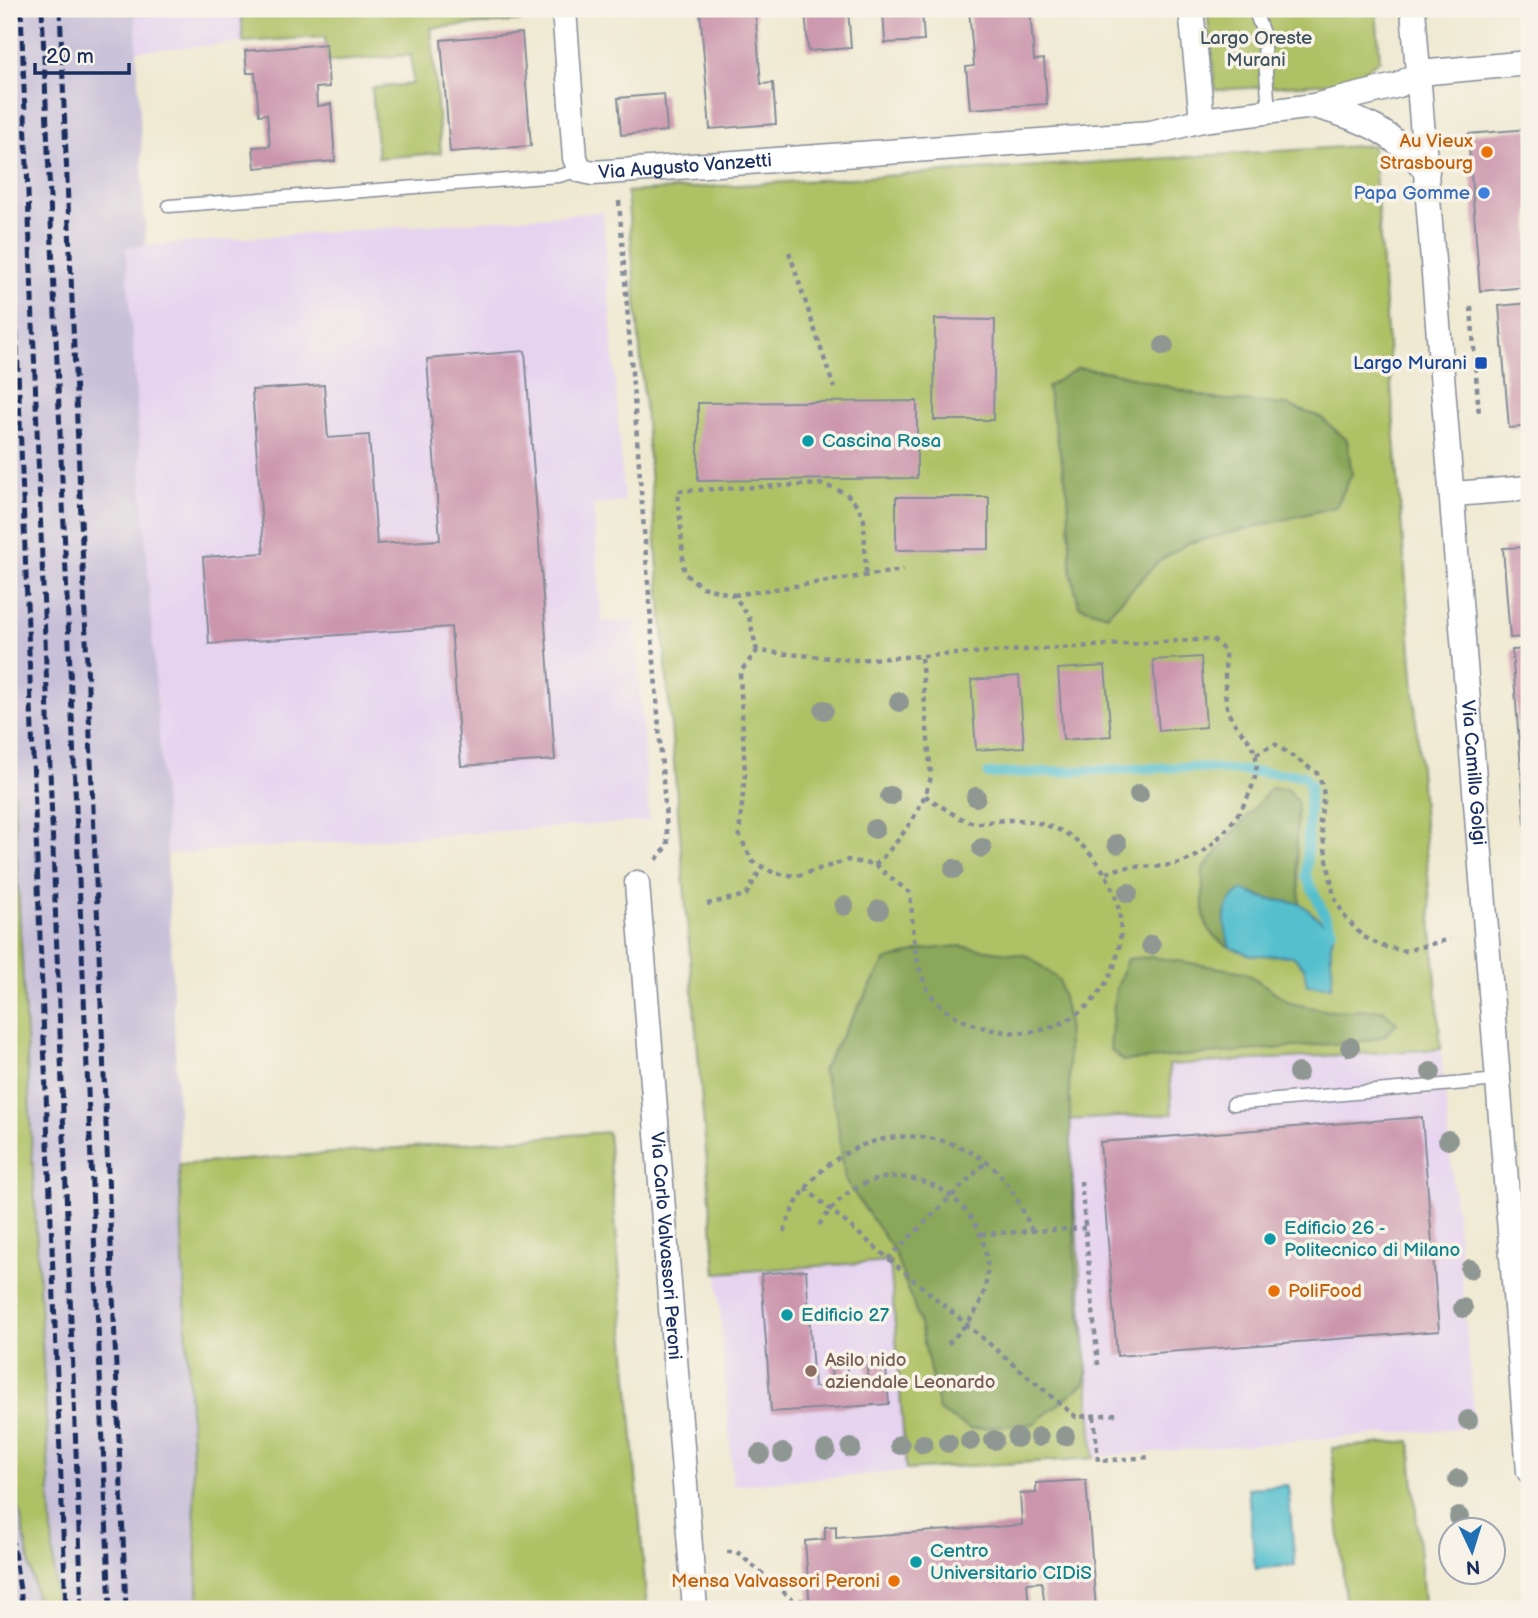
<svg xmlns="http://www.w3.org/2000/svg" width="1538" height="1618" viewBox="0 0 1538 1618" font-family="'Balsamiq Sans',sans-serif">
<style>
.built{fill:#e6d3f0}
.industrial{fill:#c8c0d8}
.green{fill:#afc165;stroke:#657862;stroke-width:2}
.forest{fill:#8ba75a;stroke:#536b5c;stroke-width:2}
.water{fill:#54bfce;stroke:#387796;stroke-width:2}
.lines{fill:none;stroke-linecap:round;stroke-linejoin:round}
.stream{stroke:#54bfce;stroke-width:10}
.building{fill:#cb95ac}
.lane-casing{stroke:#858c98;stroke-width:15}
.street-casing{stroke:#858c98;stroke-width:27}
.path{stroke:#858c98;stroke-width:4.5;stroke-dasharray:5 5;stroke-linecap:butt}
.lane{stroke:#fff;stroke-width:12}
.street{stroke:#fff;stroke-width:24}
.rail{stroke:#1b2f5e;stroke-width:5;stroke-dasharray:10 5;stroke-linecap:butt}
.tree{fill:#8f9793}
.food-dot{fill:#e8710a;stroke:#f7f3e8;stroke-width:2.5}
.shop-dot{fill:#3f7fe0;stroke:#f7f3e8;stroke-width:2.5}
.transit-dot{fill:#1a4fb4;stroke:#f7f3e8;stroke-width:2.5}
.culture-dot{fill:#0f9aa8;stroke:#f7f3e8;stroke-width:2.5}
.education-dot{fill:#8d6e63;stroke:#f7f3e8;stroke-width:2.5}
.labels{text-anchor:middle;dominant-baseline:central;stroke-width:7;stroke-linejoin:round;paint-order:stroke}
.park-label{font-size:19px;fill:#405460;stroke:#f7f3e8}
.food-label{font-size:19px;fill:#c56008;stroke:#f7f3e8;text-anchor:end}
.street-label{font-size:19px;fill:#1b2f5e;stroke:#f7f3e8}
.shop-label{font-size:19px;fill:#366cbe;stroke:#f7f3e8;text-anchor:end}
.transit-label{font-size:19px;fill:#164399;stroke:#f7f3e8;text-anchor:end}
.culture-label{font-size:19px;fill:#0d838f;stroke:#f7f3e8;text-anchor:start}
.education-label{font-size:19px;fill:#785e54;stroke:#f7f3e8;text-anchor:start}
</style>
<rect width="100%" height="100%" fill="#f7f3e8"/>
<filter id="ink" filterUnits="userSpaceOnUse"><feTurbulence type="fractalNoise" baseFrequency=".0143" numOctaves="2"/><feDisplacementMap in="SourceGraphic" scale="14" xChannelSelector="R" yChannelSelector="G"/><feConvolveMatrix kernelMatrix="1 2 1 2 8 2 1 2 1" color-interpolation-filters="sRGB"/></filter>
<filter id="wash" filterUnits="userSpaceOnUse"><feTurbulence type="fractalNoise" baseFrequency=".00686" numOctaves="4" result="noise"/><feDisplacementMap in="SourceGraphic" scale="28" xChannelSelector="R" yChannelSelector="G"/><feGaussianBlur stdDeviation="1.57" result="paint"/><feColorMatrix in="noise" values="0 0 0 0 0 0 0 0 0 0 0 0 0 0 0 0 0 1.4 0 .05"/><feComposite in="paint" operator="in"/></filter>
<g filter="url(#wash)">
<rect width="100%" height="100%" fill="#efe9d1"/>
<!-- built -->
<path class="built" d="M 135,9 L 519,9 L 520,21 L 137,51 Z
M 603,212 L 624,502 L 593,505 L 602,622 L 635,620 L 649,821 L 167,854 L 125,247 Z
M 1441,1049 L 1475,1427 L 733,1485 L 704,1094 Z"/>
<!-- industrial -->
<path class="industrial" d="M 9,9 L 135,9 L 146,246 L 126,247 L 167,854 L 199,1609 L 56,1609 L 9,688 Z
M 9,1454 L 25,1537 L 38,1609 L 9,1609 Z"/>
<!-- green -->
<path class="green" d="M 241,9 L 519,9 L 520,21 L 431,28 L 441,153 L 378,158 L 372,88 L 413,84 L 411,55 L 328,62 L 325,37 L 243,42 Z
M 1207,9 L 1376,9 L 1380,60 L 1348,82 L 1215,90 Z
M 1373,145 L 1441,1049 L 1169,1065 L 1172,1114 L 1068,1120 L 1094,1458 L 906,1470 L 890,1261 L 716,1273 L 627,192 Z
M 9,688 L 13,790 L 56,1609 L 38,1609 L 9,1454 Z
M 608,1132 L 647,1609 L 199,1609 L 179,1165 Z
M 1410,1441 L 1424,1604 L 1346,1609 L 1332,1448 Z"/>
<!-- forest -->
<path class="forest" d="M 1078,368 L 1112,372 L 1215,399 L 1287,405 L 1320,417 L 1347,440 L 1352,474 L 1336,507 L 1189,543 L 1159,561 L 1107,615 L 1079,606 L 1071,572 L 1068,494 L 1047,387 Z
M 1271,788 L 1288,789 L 1298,803 L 1296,838 L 1300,903 L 1267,899 L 1243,890 L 1225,914 L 1230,947 C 1195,930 1204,903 1203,869 Z
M 959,946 L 1028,956 L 1059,980 L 1067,1016 L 1075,1261 L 1087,1369 L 1085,1383 L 1033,1424 L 970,1429 L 939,1411 L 919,1320 L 894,1251 L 845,1180 L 836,1110 L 822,1070 L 885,961 L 921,950 Z
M 1152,957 L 1245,972 L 1291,1003 L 1328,1011 L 1383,1010 L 1397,1023 L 1384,1036 L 1367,1041 L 1123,1061 L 1110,1049 L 1115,994 L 1127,959 Z"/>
<!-- water -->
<path class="water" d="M 1243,890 L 1267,899 L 1300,903 L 1332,930 C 1335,938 1331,939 1331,946 C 1329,960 1335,968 1331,986 L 1307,985 L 1304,968 L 1293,956 L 1250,955 L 1230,947 C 1223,925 1220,903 1243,890 Z
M 1288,1485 L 1295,1565 L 1255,1569 L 1248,1488 Z"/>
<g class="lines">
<!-- stream -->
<path class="stream" d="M 988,774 L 1186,767 L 1303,775 L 1310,785 L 1306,876 L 1332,930"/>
</g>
<g id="blocks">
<!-- building -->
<path class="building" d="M 700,9 L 755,9 L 761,84 L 773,83 L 776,124 L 710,129 Z
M 805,9 L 848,9 L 851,48 L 808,51 Z
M 883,9 L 922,9 L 924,41 L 885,43 Z
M 969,9 L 1030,9 L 1034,60 L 1044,59 L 1047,104 L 970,109 L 966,67 L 974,66 Z
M 522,33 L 531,146 L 450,152 L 441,40 Z
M 326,44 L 329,87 L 316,88 L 317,106 L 331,104 L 335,161 L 255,168 L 253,147 L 270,146 L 267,114 L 259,115 L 255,73 L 247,73 L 245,51 Z
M 664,94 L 667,131 L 621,135 L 618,98 Z
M 1529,129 L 1529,287 L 1480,291 L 1468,134 Z
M 1529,303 L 1529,426 L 1509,428 L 1499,306 Z
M 935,319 L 995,320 L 993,420 L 934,420 Z
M 525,351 L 555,760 L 461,766 L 451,627 L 209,644 L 203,557 L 264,553 L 252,390 L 324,385 L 328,438 L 369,435 L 377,544 L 440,540 L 427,359 Z
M 917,401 L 917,478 L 698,481 L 698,403 Z
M 896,497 L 989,497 L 989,549 L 896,550 Z
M 1529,547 L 1529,637 L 1510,638 L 1503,548 Z
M 1529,649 L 1529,849 L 1527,849 L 1512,650 Z
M 1201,657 L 1206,727 L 1159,731 L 1153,660 Z
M 1105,666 L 1111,736 L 1063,740 L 1058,669 Z
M 1019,676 L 1024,747 L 976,750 L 971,680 Z
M 1422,1117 L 1439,1331 L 1117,1356 L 1100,1142 Z
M 806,1270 L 814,1387 L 832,1386 L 831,1362 L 846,1361 L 848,1385 L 868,1383 L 866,1358 L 885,1357 L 889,1404 L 771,1412 L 761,1274 Z
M 1086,1480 L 1096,1609 L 1045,1609 L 1042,1582 L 1027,1583 L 1029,1609 L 810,1609 L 805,1541 L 825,1539 L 825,1527 L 836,1526 L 836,1538 L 1022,1525 L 1020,1494 L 1036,1493 L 1036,1483 Z"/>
</g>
</g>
<g filter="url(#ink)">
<use href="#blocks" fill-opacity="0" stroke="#858c98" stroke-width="2"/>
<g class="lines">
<!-- lane casing -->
<g class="lane-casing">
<path id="lane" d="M 1254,9 L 1263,33 L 1269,111
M 169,206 L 559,176 L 580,170
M 1233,1104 L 1498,1080"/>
</g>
<!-- street casing -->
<g class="street-casing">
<g id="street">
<path id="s1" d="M 564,9 L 575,158 L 580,170 L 593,173 L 1151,133 L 1202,120 L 1314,106 L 1399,85 L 1419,73 L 1529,63"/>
<path d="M 1191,9 L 1202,120"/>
<path id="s2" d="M 1413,9 L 1529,1471"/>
<path d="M 1318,107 C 1368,121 1392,132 1427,171"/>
<path d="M 1454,494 L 1529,488"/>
<path id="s3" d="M 637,883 L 695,1609"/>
</g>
</g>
<!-- path -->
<path class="path" d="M 619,201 L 668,846 L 654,862
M 789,252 L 834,388
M 1471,307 L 1479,415
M 734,595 L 903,570
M 757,651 L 749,617 L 734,595 L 702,587 L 684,573 L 678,491 L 821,484 L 846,493 L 857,505 L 864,520 L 866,576
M 1256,754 L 1275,744 L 1317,773 L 1322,784 L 1324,795 L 1320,822 L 1334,897 L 1345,917 L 1362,936 L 1382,946 L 1405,951 L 1450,939
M 925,796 C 939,804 961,822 977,823 C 987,823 998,820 1009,820 C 1030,819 1062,827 1078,842 C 1174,926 1094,1067 975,1025 C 960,1020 941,1009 932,996 C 912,968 914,925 910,893 L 875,865 L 848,860 L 797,876 L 774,873 L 752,861 L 739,834 L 745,774 L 740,672 L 757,651 L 853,660 L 1212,639 L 1225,651 C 1226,669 1223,693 1228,711 C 1233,727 1253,739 1256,757 C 1262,792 1219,848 1188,860 C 1157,873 1131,860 1105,874
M 875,865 C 901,840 921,812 931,777 L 921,656
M 707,904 L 746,895 L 762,867
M 1081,1181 L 1098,1365
M 805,1188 L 1076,1417 L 1117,1414
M 819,1225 C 831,1209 842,1194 861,1185 C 932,1153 1008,1225 982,1298 C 976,1316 960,1331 947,1345
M 784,1232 C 810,1145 909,1108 985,1161 C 1009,1178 1020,1205 1032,1230
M 981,1234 L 1085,1228
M 888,1259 L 986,1162
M 1094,1416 L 1098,1461 L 1151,1457
M 727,1552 L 737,1552 L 794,1601 L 809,1600
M 787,1609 L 794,1601"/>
<!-- lane -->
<use href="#lane" class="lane"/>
<!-- street -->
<use href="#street" class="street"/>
<!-- rail -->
<path class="rail" d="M 21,9 L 82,1609
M 42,9 L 110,1609
M 60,9 L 126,1609
M 9,136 L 66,1609
M 9,1520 L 23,1609"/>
</g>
<!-- trees -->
<g class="tree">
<circle cx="1164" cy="346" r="10"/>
<circle cx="899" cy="702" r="10"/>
<circle cx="824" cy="710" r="10"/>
<circle cx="1139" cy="794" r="10"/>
<circle cx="890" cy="796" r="10"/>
<circle cx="976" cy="797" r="10"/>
<circle cx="875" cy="829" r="10"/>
<circle cx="1117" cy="844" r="10"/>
<circle cx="982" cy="848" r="10"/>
<circle cx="954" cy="869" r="10"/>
<circle cx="1128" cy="893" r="10"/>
<circle cx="844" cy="906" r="10"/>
<circle cx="879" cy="910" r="10"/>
<circle cx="1151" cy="945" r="10"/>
<circle cx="1350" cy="1047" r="10"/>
<circle cx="1431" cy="1072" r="10"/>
<circle cx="1298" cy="1073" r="10"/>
<circle cx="1448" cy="1140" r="10"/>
<circle cx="1470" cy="1269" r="10"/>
<circle cx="1463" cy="1308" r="10"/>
<circle cx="1468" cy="1420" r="10"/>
<circle cx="1065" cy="1436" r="10"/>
<circle cx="1039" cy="1437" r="10"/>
<circle cx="1017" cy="1438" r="10"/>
<circle cx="994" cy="1440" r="10"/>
<circle cx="970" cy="1441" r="10"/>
<circle cx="948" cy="1443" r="10"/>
<circle cx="923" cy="1444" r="10"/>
<circle cx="900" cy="1445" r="10"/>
<circle cx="851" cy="1448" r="10"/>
<circle cx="826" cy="1450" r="10"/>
<circle cx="783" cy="1453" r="10"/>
<circle cx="760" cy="1454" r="10"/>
<circle cx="1458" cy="1479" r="10"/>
<circle cx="1459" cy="1517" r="10"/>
</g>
</g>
<!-- markers -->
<g class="food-dot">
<circle cx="1487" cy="152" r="7"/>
<circle cx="1274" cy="1291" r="7"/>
<circle cx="894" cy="1581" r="7"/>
</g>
<circle class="shop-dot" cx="1484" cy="193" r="7"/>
<rect class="transit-dot" x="1474" y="356" width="14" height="14" rx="3.5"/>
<g class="culture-dot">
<circle cx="808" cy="441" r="7"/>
<circle cx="1270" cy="1239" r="7"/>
<circle cx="787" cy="1315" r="7"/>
<circle cx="916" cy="1562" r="7"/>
</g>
<circle class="education-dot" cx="811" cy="1371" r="7"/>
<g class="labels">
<!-- park labels -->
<g class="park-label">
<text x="1256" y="38">Largo Oreste<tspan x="1256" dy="22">Murani</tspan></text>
</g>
<!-- food labels -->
<g class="food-label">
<text x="1473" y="141">Au Vieux<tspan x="1473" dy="22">Strasbourg</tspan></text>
<text x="1288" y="1291" text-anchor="start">PoliFood</text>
<text x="880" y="1581">Mensa Valvassori Peroni</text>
</g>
<!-- street labels -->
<g class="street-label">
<text stroke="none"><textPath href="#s1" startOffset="268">Via Augusto Vanzetti</textPath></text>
<text stroke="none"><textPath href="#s2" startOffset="766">Via Camillo Golgi</textPath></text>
<text stroke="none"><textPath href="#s3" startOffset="364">Via Carlo Valvassori Peroni</textPath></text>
</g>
<!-- shop labels -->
<g class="shop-label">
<text x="1470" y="193">Papa Gomme</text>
</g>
<!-- transit labels -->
<g class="transit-label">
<text x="1467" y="363">Largo Murani</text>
</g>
<!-- culture labels -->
<g class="culture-label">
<text x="822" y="441">Cascina Rosa</text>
<text x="1284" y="1228">Edificio 26 -<tspan x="1284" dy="22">Politecnico di Milano</tspan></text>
<text x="801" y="1315">Edificio 27</text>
<text x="930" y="1551">Centro<tspan x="930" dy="22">Universitario CIDiS</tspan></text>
</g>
<!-- education labels -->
<g class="education-label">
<text x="825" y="1360">Asilo nido<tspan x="825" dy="22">aziendale Leonardo</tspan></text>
</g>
</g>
<!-- margin -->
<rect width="1538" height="1618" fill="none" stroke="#f7f3e8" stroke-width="35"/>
<!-- north arrow -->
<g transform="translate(1472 1551) rotate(176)"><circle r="33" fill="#f7f3e8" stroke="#9fa5b1" stroke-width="2"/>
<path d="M0-5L12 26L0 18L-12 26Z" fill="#1f6fb2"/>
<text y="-10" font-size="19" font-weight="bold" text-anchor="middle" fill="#1b2f5e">N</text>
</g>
<!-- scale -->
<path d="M35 63v10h94v-10" fill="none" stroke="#1b2f5e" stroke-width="3.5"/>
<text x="46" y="63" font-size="21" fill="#1b2f5e" stroke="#f7f3e8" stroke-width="5" paint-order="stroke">20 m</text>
</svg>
